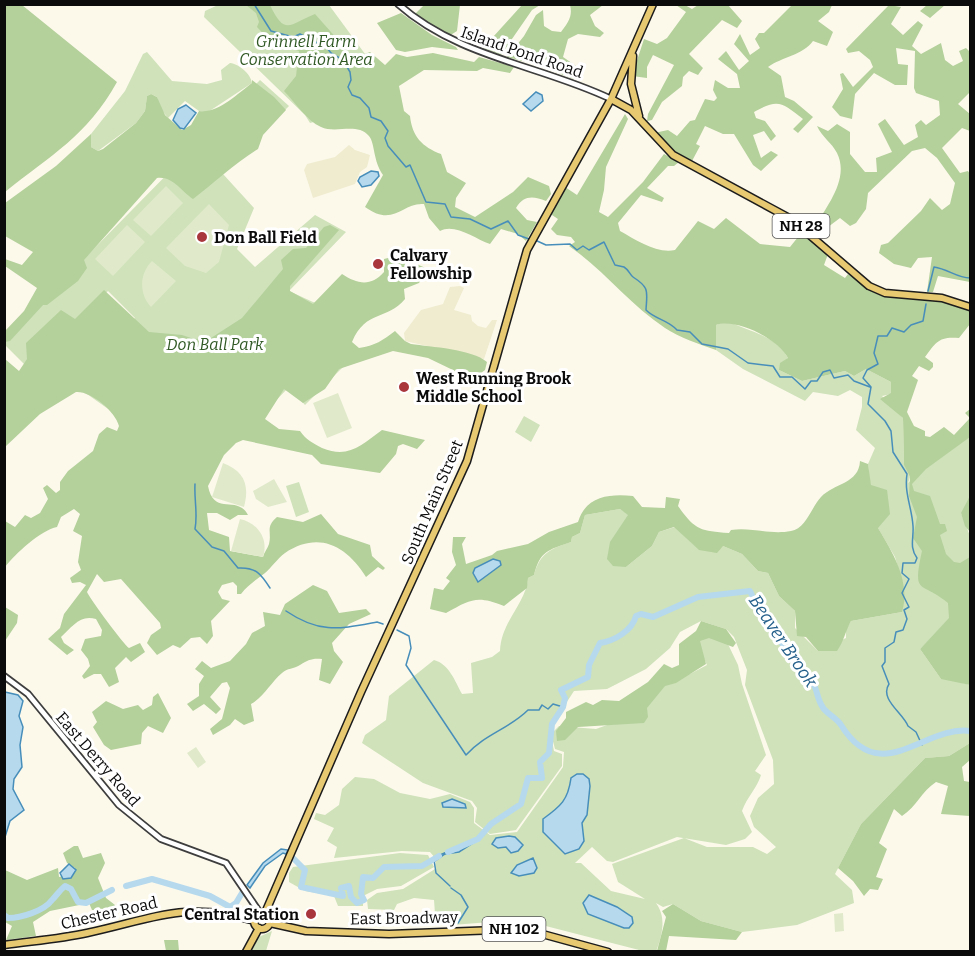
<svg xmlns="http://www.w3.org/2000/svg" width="975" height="956" viewBox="0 0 975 956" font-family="Bitter,serif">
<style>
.farmland{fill:#efeccf}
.green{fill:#cfe2ba;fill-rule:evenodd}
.forest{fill:#b4d09b}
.pitch{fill:#e0eaca}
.water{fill:#b6d9ed;stroke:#478eba;stroke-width:1.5}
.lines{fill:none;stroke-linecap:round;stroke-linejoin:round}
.stream{stroke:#478eba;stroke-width:1.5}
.river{stroke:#b6d9ed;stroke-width:6}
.minor-casing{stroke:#3e3e3e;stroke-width:8}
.major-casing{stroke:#1c1c1c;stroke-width:9}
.minor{stroke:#fff;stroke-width:4.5}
.major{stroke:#e6c971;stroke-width:6}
.poi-dot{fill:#a8363c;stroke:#fff;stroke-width:2}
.labels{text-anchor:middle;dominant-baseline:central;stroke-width:6;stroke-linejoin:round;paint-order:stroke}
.shield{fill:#fff;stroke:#545454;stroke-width:1.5}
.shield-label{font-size:15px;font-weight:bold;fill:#0b0b0b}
.park-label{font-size:16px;font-style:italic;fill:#305924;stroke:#fff}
.street-label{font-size:16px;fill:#0b0b0b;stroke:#fff}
.poi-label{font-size:16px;font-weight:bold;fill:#0b0b0b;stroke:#fff;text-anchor:start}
.water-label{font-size:18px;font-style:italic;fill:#25608b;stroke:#fff}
</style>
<rect width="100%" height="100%" fill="#fcf9eb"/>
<!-- farmland -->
<path class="farmland" d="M 349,145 L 355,150 L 370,155 L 367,167 L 360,172 L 355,184 L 313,198 L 304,170 L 307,164 L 335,157 Z
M 460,286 L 464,288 L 454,310 L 471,315 L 472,321 L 478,326 L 486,328 L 492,320 L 497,320 L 484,359 L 405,341 L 404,333 L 421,310 L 443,304 L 450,287 Z"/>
<!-- green -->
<path class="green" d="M 218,5 L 329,5 L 393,92 L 370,107 L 310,123 L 305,115 L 204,17 L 205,11 Z
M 147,52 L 172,81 L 207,84 L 222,80 L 221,70 L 230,63 C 239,64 251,74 252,83 L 208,112 L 199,111 L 185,101 L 168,118 L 160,108 L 157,97 L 151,94 L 147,96 L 145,111 L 136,123 L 98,151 L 91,147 L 91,134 L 125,91 L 143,54 Z
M 260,80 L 289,106 L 223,174 L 254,208 L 237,249 L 255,267 L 315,215 L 346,232 L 289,291 L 313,302 L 358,316 L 326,353 L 343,367 L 305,405 L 289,387 L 237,441 L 111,411 L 70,382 L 135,318 L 108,291 L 29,369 L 5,345 L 4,340 Z
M 727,321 C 750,332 775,335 788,358 L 779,370 L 802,381 L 845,371 L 854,376 L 866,369 L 891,382 L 891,394 L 882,396 L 903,418 L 904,464 L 910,477 L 908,483 L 970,431 L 970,513 L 961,513 L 970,536 L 970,675 L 959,682 L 970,685 L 970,743 L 949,756 L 925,758 L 861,824 L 835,874 L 852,890 L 854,903 L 797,925 L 742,932 L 701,921 L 673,904 L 663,907 L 656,903 C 667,918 662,935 656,952 L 643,951 L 538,924 L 515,920 L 452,925 L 438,919 L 416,922 L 411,919 L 410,913 L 421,914 L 423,916 L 435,914 L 434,900 L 414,898 L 397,904 L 394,910 L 368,909 L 367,900 L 377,893 L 403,889 L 435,869 L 436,859 L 430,852 L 402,851 L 334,858 L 337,847 L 327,841 L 334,828 L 314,819 L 316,813 L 325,815 L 339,805 L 342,789 L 355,777 L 374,779 L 400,793 L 430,799 L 450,794 L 470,802 L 474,808 L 474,823 L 490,835 L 517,832 L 563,767 L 564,752 L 555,749 L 551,734 L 559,726 L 596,729 L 635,715 L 655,679 L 690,674 L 707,665 L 695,641 L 697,634 L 726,640 L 738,665 L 742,684 L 766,755 L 755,771 L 761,775 C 757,788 747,797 742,811 L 752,832 L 745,839 L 726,845 L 677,837 L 613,862 L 607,861 L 592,847 L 575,863 L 581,863 L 611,891 L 645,899 L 618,882 L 612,864 L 684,838 L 707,847 L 753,847 L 767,854 L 776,847 L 754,827 L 750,816 L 758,798 L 774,784 L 773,760 L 745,685 L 747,670 L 734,637 L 726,629 L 701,621 L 680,632 L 670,648 L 646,669 L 607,689 L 574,691 C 560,713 548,724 554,751 L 562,754 L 562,766 L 516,830 L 490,834 L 475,822 L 477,808 L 472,801 L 423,783 L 362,743 L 365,735 L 386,720 L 389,696 L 434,660 C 449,664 455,681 462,694 L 473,693 L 471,663 L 492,657 L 500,651 C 501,621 526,604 528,578 L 534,575 C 540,553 550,549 571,542 L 572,537 L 580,533 L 585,515 L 620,509 L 628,514 L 626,567 L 652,546 L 659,532 L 675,527 C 694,543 697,557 723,546 L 742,554 L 758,571 L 768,573 L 779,596 L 795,611 L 795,628 L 818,651 L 846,638 L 846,629 L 851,621 L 902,612 L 903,584 L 895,557 L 878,528 L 869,476 L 868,464 L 875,448 L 856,430 L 862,407 L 862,397 L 850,390 L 838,396 L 813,392 L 805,401 L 743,369 L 716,350 L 716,325 ZM 945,623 L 941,679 L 920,649 Z
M 524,416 L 540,425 L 531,442 L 515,432 Z
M 299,482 L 309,512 L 296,517 L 286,486 Z
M 400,853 L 428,855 L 434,867 L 401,886 L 377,889 L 363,896 L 363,906 L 338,906 L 334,896 L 305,891 L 289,882 L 289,873 L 293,867 Z
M 272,931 L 266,951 L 251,951 L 259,937 Z"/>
<!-- forest -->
<path class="forest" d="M 5,4 L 22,5 L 117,82 C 87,136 51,155 5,192 Z
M 246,5 L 270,5 C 285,37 290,24 315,14 L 354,58 L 370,52 L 385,65 L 396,54 L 407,57 L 433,53 L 474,62 L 479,57 L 514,67 L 510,73 L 483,68 L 477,71 L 424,70 L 399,86 L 404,111 L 410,116 C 412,136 422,147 441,154 L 447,172 L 466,183 L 456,198 L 455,207 L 475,217 L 513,192 L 528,177 L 549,186 L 551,194 L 546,201 C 533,196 524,195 516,208 L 527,220 L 537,222 L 526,241 L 518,234 L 501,229 L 490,244 C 475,239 455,223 440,231 L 429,218 L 424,204 C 402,202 394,228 365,207 L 383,175 C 373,161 375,143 369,136 C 357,122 336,134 321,127 C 307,121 295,102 284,91 L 296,76 L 299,51 L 271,42 L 257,27 L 259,22 L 256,13 Z
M 424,5 L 460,5 L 457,31 L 449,36 L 415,14 Z
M 522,5 L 540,5 L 532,10 L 501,55 L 483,48 Z
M 570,5 L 603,5 L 590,15 L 595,26 L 604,33 L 600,37 L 578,34 L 568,39 L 563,57 L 579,68 L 574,79 L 550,70 L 554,63 L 537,56 L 530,63 L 507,57 L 524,36 L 536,15 L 543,10 L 544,26 L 552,31 L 561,32 C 568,23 573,16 570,5 Z
M 676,5 L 685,5 L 692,9 L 698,5 L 728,5 L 742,21 L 737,28 L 722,20 L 689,54 L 703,68 L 698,75 L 689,71 L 683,77 L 682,86 L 662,102 L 652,120 L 647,121 L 648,114 L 674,65 L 653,55 L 647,67 L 647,78 L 632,76 L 644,39 L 657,44 L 667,38 L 686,12 Z
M 792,5 L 832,5 L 829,12 L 818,21 L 833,32 L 827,46 L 813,41 C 803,55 782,57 768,67 L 781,76 L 785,97 L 794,101 L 813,117 L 798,133 L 793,129 L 803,119 C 782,103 779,98 754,112 L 756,118 L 765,121 L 776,136 L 771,141 L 764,131 L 753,135 L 761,158 L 771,151 L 778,155 L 761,171 L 753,165 L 734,134 L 723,134 L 705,126 L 696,144 L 700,146 L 692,161 L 678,154 L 654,133 L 668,130 L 677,136 L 690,121 L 695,120 L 705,99 L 714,101 L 717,98 L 713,90 L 715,80 L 728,88 L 740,88 L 737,74 L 718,59 L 726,51 L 739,70 L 749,61 L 734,44 L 740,34 L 750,55 L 760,48 L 755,39 L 759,33 L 764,33 Z
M 889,5 L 901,7 L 891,24 L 903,35 L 918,21 L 923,25 L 912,46 L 921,54 L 941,43 L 945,60 L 953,66 L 963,61 L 959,51 L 966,48 L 970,52 L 970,92 L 958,104 L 970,114 L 970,131 L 962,128 L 942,148 L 960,173 L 968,171 L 970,174 L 970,282 L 938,276 L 933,292 L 927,292 L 932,257 L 918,258 L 911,268 L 894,264 L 879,253 L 881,245 L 888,243 L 921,211 L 930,198 L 942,210 L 950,204 L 955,183 L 937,158 L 925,148 L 912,151 L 868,193 L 866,209 L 856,223 L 850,226 L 840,218 L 820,233 L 814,228 C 826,207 850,179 837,153 C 832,143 822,137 817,126 L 828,131 L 837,124 L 850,132 L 850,154 L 865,172 L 877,172 L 876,158 L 892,152 L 878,124 L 885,119 L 904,145 L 918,137 L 915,125 L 921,120 L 926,125 L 940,115 L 939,101 L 916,93 L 914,88 L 915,51 L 896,48 L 898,64 L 908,65 L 907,85 L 895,85 L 874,73 L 855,94 L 852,119 L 840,116 L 832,107 L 843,89 L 840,74 L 843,73 L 853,87 L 873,67 L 870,60 L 859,51 L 848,53 L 846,49 Z
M 927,5 L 927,4 L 945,5 L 930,18 L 920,11 Z
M 401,13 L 432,35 L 456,47 L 458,50 L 432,47 L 405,52 L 396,50 L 377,23 Z
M 252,80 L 274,97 L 286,110 L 263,135 L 258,149 C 235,163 215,182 193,199 C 181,191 173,176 157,178 L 84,260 L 87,268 L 78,281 L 47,305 L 43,305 L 10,341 L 5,342 L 5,331 L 24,311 L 37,288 L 5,266 L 5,259 L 22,265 L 33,252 L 5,236 L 5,203 L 56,166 L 91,134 L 91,147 L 98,151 L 103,149 L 136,123 L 145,111 L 147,96 L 151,94 L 157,97 L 165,115 L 182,130 L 191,125 L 199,111 C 218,114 237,94 252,83 Z
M 625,114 L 628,119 L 606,167 L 604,190 L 599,212 L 608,217 L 643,182 L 664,154 L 679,162 L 674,166 L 668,166 L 647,188 L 664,198 L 662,202 L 641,195 L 618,223 L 620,231 C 636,240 657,254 675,250 L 698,221 L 714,229 L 726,218 L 760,244 L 790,247 L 802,232 L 828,254 L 824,265 L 845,278 L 848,274 L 877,294 L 944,302 L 970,311 L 970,324 L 959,338 C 939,336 936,342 925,357 L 933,363 L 933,367 L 929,371 L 919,366 L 912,376 L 918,380 L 907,412 L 914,426 L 925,431 L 925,436 L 930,437 L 944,427 L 954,435 L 970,418 L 965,413 L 970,409 L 970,437 L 926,469 L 912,484 L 914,491 L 930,496 L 940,524 L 945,524 L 947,531 L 940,535 L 946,554 L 954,562 L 960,563 L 970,557 L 970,685 L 941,679 L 920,649 L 949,618 L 948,603 C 921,580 912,597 922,551 L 913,538 L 917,517 L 909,496 L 910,477 L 904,465 L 903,418 L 880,399 L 891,393 L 891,382 L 866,369 L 854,376 L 845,371 L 802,381 L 779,370 L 780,363 L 788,358 C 777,338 736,318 716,325 L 716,350 C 699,344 680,338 665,328 C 629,304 604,270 569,246 L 575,242 L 571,237 L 557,235 L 551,229 L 558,219 L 549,213 L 565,187 L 577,195 Z
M 330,225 L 339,230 L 290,286 L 290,291 L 313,304 L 342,274 C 357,284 371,287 384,272 L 384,259 L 392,257 L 393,254 L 428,269 L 419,283 L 404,289 L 405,299 C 387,321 366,309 352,342 L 359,348 C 375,346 383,340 395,331 L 405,341 L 411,344 C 431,347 472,349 487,362 L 485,370 L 477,376 L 457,372 L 428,358 L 393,351 L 339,369 L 325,389 L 303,403 L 284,389 L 265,419 L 279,429 L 300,431 C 306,440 313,443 322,448 C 349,459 361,445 382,430 L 425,440 L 417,449 L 403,444 L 398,446 L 396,454 L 380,473 L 321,464 L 312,455 L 243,440 L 236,443 L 224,455 L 208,486 C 214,517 237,494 248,515 L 238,515 L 230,520 L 217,513 L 207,513 L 209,530 L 229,537 L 230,551 L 263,557 C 264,552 268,548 269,544 C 272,532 265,527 277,517 L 303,522 L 321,514 L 338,534 L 370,545 L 372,556 L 385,568 L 383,570 L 378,567 L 366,577 C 346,545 318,531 285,553 C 277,559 272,567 265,573 C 256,580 248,585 241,594 L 237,594 L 237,586 L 233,582 L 222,585 L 218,592 L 222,599 L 230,601 L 211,621 L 213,636 L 207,644 L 200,637 L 191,638 L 180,648 L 173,645 L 157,655 L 147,643 L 151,635 L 161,628 L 160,623 L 121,579 L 104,582 L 97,574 L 87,592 C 90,599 124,645 129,648 L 140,643 L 145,652 L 131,662 L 126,657 L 115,668 L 119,682 L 109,687 L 101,674 L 94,674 L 84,679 L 82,676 L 90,666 L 88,659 L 81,650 L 85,639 L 101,636 L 102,630 L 96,619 C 80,614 72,627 61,637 L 64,643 L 74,650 L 67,655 L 48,639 L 60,628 L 64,614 L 86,585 L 80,582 L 72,583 L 70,578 L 81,570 L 78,562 L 82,536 L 73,531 L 80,514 L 74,509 L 61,517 L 57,527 C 41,530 15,554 5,567 L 5,521 L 15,527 L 25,515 L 31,518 L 40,513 L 48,499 L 43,488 L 47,485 L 56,493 L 60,490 L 60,482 L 68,471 L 93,451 L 99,434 L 107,427 L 117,431 L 119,426 C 115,411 91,391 76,392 L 40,414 L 5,447 L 5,359 L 19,371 L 27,359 L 26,343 L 61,310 L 75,319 L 104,290 L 149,332 L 182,335 L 194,339 L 211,338 L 242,318 L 283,269 L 281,260 L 293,249 L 306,248 L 324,227 Z
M 860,461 L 868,464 L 871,485 L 887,490 L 890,514 L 878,528 C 893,553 911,582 902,612 L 851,621 C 845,632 844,641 837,651 L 818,651 L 806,637 L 797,636 L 795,611 L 779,596 L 768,573 L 758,571 L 742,554 L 723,546 L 717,553 L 699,550 L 674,527 L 659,532 L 652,546 L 626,567 L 613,566 L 607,559 L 610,542 L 628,515 L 620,509 L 585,515 L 580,533 L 572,537 L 571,542 C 548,550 540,551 534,575 L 528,578 L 527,588 L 504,606 C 477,595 471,599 446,613 L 430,609 L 434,588 L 443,590 L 450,581 L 446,578 L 456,565 L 452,552 L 453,537 L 466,537 L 462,544 L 466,564 L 492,555 L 497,551 L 528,544 L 549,532 L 578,522 C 586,495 611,494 633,496 L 642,507 L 665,508 L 666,497 L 680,499 L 678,506 C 695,530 700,531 729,533 L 731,530 C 752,527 770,535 791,531 C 806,529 812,506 821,497 C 834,483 859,484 860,461 Z
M 970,496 L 970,532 L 965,526 L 961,513 Z
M 313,585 L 327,591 L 339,613 L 366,609 L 371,614 L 349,624 L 332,643 L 334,651 L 343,662 L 330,684 L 319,680 L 322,659 C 312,658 308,660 300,665 C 294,669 287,668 282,673 C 271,682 264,697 251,704 L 254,721 L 244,725 L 235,719 L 230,725 L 213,735 L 210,729 L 222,719 L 230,688 L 227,682 L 222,683 L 210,697 L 221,709 L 216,714 L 204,704 L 193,711 L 187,704 L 199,696 L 199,684 L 204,676 L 195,669 L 202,661 L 211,668 L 230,661 L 246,644 L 252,633 L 265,626 L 263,612 L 280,615 L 285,604 Z
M 5,607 L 18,615 L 17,623 L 5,641 Z
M 701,621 L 726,629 L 736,643 L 733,647 L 709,638 L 700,641 L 706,664 L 676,683 L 665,686 L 647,708 L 648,717 L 644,723 L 578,727 L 565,740 L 557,741 L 556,731 L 566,718 L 566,712 L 586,702 L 593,705 L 602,700 L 619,701 L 648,682 L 664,664 L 672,668 L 679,665 L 679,644 L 696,631 Z
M 158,693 L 171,718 L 163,733 L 148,726 L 142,733 L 141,744 L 111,750 L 104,745 L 93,727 L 97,722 L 92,712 L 106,701 L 123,709 L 138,705 L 143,710 L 152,705 L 153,697 Z
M 970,743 L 970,760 L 962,767 L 964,781 L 970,782 L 970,816 L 941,814 L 948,786 L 936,782 C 922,791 916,807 902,816 L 894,809 L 879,843 L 887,849 L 876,877 L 883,879 L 878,890 L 870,889 L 864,896 L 853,881 L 838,868 L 861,824 L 925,758 L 949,756 Z
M 74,846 L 78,846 L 83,858 L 101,853 L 105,863 L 98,878 L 106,898 L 115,905 L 116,911 L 92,910 L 89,903 L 50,911 L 33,922 L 36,936 L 6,940 L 12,926 L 5,922 L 5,870 L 27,880 L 58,868 L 59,877 L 71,874 L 75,868 L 67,863 L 63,853 Z
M 673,904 L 701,921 L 742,932 L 736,940 L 669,936 L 666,951 L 657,951 L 666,917 L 662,911 Z
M 164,940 L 178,940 L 179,951 L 166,951 Z"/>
<!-- pitch -->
<path class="pitch" d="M 166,186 L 183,203 L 151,236 L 133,220 Z
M 209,204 L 229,225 L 219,262 L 206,273 L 185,266 L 166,248 Z
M 127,225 L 145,242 L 113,276 L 95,259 Z
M 152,261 L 176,281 L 151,307 C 139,294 139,274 152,261 Z
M 338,393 L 352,428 L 327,438 L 313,403 Z
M 223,463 C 244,471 250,485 244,507 L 212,497 Z
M 274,479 L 287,502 L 268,507 L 256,499 L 253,491 Z
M 240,519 C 258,523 269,539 263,557 L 231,551 Z
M 196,747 L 206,762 L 198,768 L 187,753 Z
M 843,913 L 844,931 L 835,932 L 834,914 Z"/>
<!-- water -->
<path class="water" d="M 536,92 L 542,95 L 543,101 L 531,111 L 523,104 Z
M 186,105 L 196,113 L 184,129 L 180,128 L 173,120 L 178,109 Z
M 371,171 L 378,172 L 379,176 L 371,185 L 362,187 L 358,181 L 360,177 Z
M 493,559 L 500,561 L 501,565 L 478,582 L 473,573 L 475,568 Z
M 5,692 L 18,695 L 23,701 L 19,716 L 23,727 L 20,745 L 22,767 L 14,779 L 13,789 L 24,810 L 10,821 L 5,837 Z
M 577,774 L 583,774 L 589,779 L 590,786 L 587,815 L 582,823 L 584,841 L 579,849 L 565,854 L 543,832 L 543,819 C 561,806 568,800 571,778 Z
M 452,799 L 465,804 L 466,808 L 443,807 L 442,803 Z
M 509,836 L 515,837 L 523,845 L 518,851 L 511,853 L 506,847 L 498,848 L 492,844 L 496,838 Z
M 476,839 L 476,841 L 459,852 L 445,854 L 435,861 L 433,858 Z
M 281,849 L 288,850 L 286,854 L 283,853 L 265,866 L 250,888 L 247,885 L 263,863 Z
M 533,858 L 537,868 L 534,873 L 519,876 L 511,873 L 517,865 Z
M 69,864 L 76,870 L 71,878 L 63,879 L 60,873 Z
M 589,895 L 617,907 L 632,917 L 633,923 L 629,928 L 624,928 L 588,914 L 583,903 Z"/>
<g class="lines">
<!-- stream -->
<path class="stream" d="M 254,4 L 271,31 L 293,37 L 300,34 L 327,48 L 331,53 L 343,60 L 350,72 L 351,80 L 348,87 L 352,95 L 360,98 L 369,108 L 371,117 L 381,121 L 388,131 L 385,138 L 388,146 L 406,167 L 410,165 L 426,202 L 445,204 L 451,217 L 470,219 L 491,229 L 508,221 L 518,235 L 529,239
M 535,240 L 546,245 L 570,244 L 577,250 L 583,246 L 589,250 L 604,242 L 615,265 L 624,267 C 629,270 630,275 633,277 C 650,288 647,291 646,310 C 656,320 667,319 677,330 L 690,332 L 702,344 L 728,349 L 748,363 L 773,366 L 780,377 L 792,377 L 805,389 L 811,381 L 817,381 L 823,372 L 830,370 L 834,378 L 848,375 L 854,381 L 870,387
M 928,291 L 934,267 C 948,269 957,278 970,278
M 195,484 C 194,500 198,514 195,529 L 212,547 L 224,551 L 238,568 C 256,567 261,574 270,588
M 286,611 C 320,634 339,629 377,622 L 383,624
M 397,630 L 409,636 L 411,648 L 406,665 L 466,755 C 485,734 509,729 528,710 L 539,710 L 542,705 L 548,709 L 553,704 L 563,707
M 922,745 L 916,732 L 908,726 C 903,713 879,699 889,684 L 882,666 L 885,662 L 885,648 L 894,642 L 896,632 L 903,630 L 907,619 L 904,610 L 909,607 L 902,593 L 909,579 L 902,573 L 903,563 L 915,563 L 917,558 C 909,547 914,538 913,526 C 912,508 904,493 907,474 L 893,452 L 891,431 L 885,421 L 868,404 L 871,387 L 863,378 L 867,370 L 878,364 L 874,353 L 878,336 L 887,336 L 892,328 L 904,332 L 911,325 L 923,321 L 926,304
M 434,860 L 436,873 L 450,886
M 451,888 L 461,895 L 468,907 L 458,923"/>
<!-- river -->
<path class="river" d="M 448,852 L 478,839 L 491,824 L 521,804 L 528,778 L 542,778 L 540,762 L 549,753 L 552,724 L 563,707 L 565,698 L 561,690 L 588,677 L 589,665 L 600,643 C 614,641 632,631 636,616 L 641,614 L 653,617 L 698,597 L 750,591 L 759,610 L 780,641 L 799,662 L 804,680 L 814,685 C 817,691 818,700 822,706 C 825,713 837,718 841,725 C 881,789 924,725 970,731
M 294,859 L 305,870 L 301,887 L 343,896 L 341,888 L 349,886 L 351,897 L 357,903 L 364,900 L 361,894 L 363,877 L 373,878 L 384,867 L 422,866 L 439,856
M 126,886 L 152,879 L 210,896 L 230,907 L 236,903 L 242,893
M 4,915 L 8,918 C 21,918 44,911 52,900 C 57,895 59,891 65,886 L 71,889 L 78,902 L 86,903 L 112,890"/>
<!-- minor casing -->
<g class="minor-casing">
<path id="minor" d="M 398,4 C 459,58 540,65 611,99
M 4,676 L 28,694 L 119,805 L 161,839 L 226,863 L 260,913"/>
</g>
<!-- major casing -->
<g class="major-casing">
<path id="major" d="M 633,56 L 631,84 L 639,116
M 611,99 L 631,110 L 673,155 L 791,219 L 869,286 L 885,293 L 942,298 L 970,307
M 265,913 L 361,692 L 467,461 L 527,250 L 611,99 L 653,4
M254 921a8 8 0 1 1 16 0a8 8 0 1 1-16 0Z
M 270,923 L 306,931 L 389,934 L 524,929 L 608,952
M 4,945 C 32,941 60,939 87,933 C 153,919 185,900 255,921
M 246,952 L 259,928"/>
</g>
<!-- minor -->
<use href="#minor" class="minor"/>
<!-- major -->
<use href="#major" class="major"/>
</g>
<!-- markers -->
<g class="poi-dot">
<circle cx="202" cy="237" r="6"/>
<circle cx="378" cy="264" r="6"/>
<circle cx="404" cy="387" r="6"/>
<circle cx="311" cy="914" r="6"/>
</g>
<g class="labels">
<!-- shield labels -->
<g class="shield">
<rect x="772.5" y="214" width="57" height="24" rx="4.5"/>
<rect x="482.5" y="917" width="63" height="24" rx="4.5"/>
</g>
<g class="shield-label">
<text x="801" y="226">NH 28</text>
<text x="514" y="929">NH 102</text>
</g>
<!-- park labels -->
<g class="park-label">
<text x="306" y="41">Grinnell Farm<tspan x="306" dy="18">Conservation Area</tspan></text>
<text x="215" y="344">Don Ball Park</text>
</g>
<!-- street labels -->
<g class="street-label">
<text transform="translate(522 52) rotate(19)">Island Pond Road</text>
<text transform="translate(432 502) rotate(-67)">South Main Street</text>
<text transform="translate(98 759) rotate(49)">East Derry Road</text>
<text transform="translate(109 913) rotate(-13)">Chester Road</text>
<text transform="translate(404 918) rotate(-1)">East Broadway</text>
</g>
<!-- poi labels -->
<g class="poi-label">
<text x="214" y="237">Don Ball Field</text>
<text x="390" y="255">Calvary<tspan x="390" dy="18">Fellowship</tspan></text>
<text x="416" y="378">West Running Brook<tspan x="416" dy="18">Middle School</tspan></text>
<text x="299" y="914" text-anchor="end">Central Station</text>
</g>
<!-- water labels -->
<g class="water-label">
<text transform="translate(783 641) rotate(56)">Beaver Brook</text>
</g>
</g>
<!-- border -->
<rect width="975" height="956" fill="none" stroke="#0b0b0b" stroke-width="12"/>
</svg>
